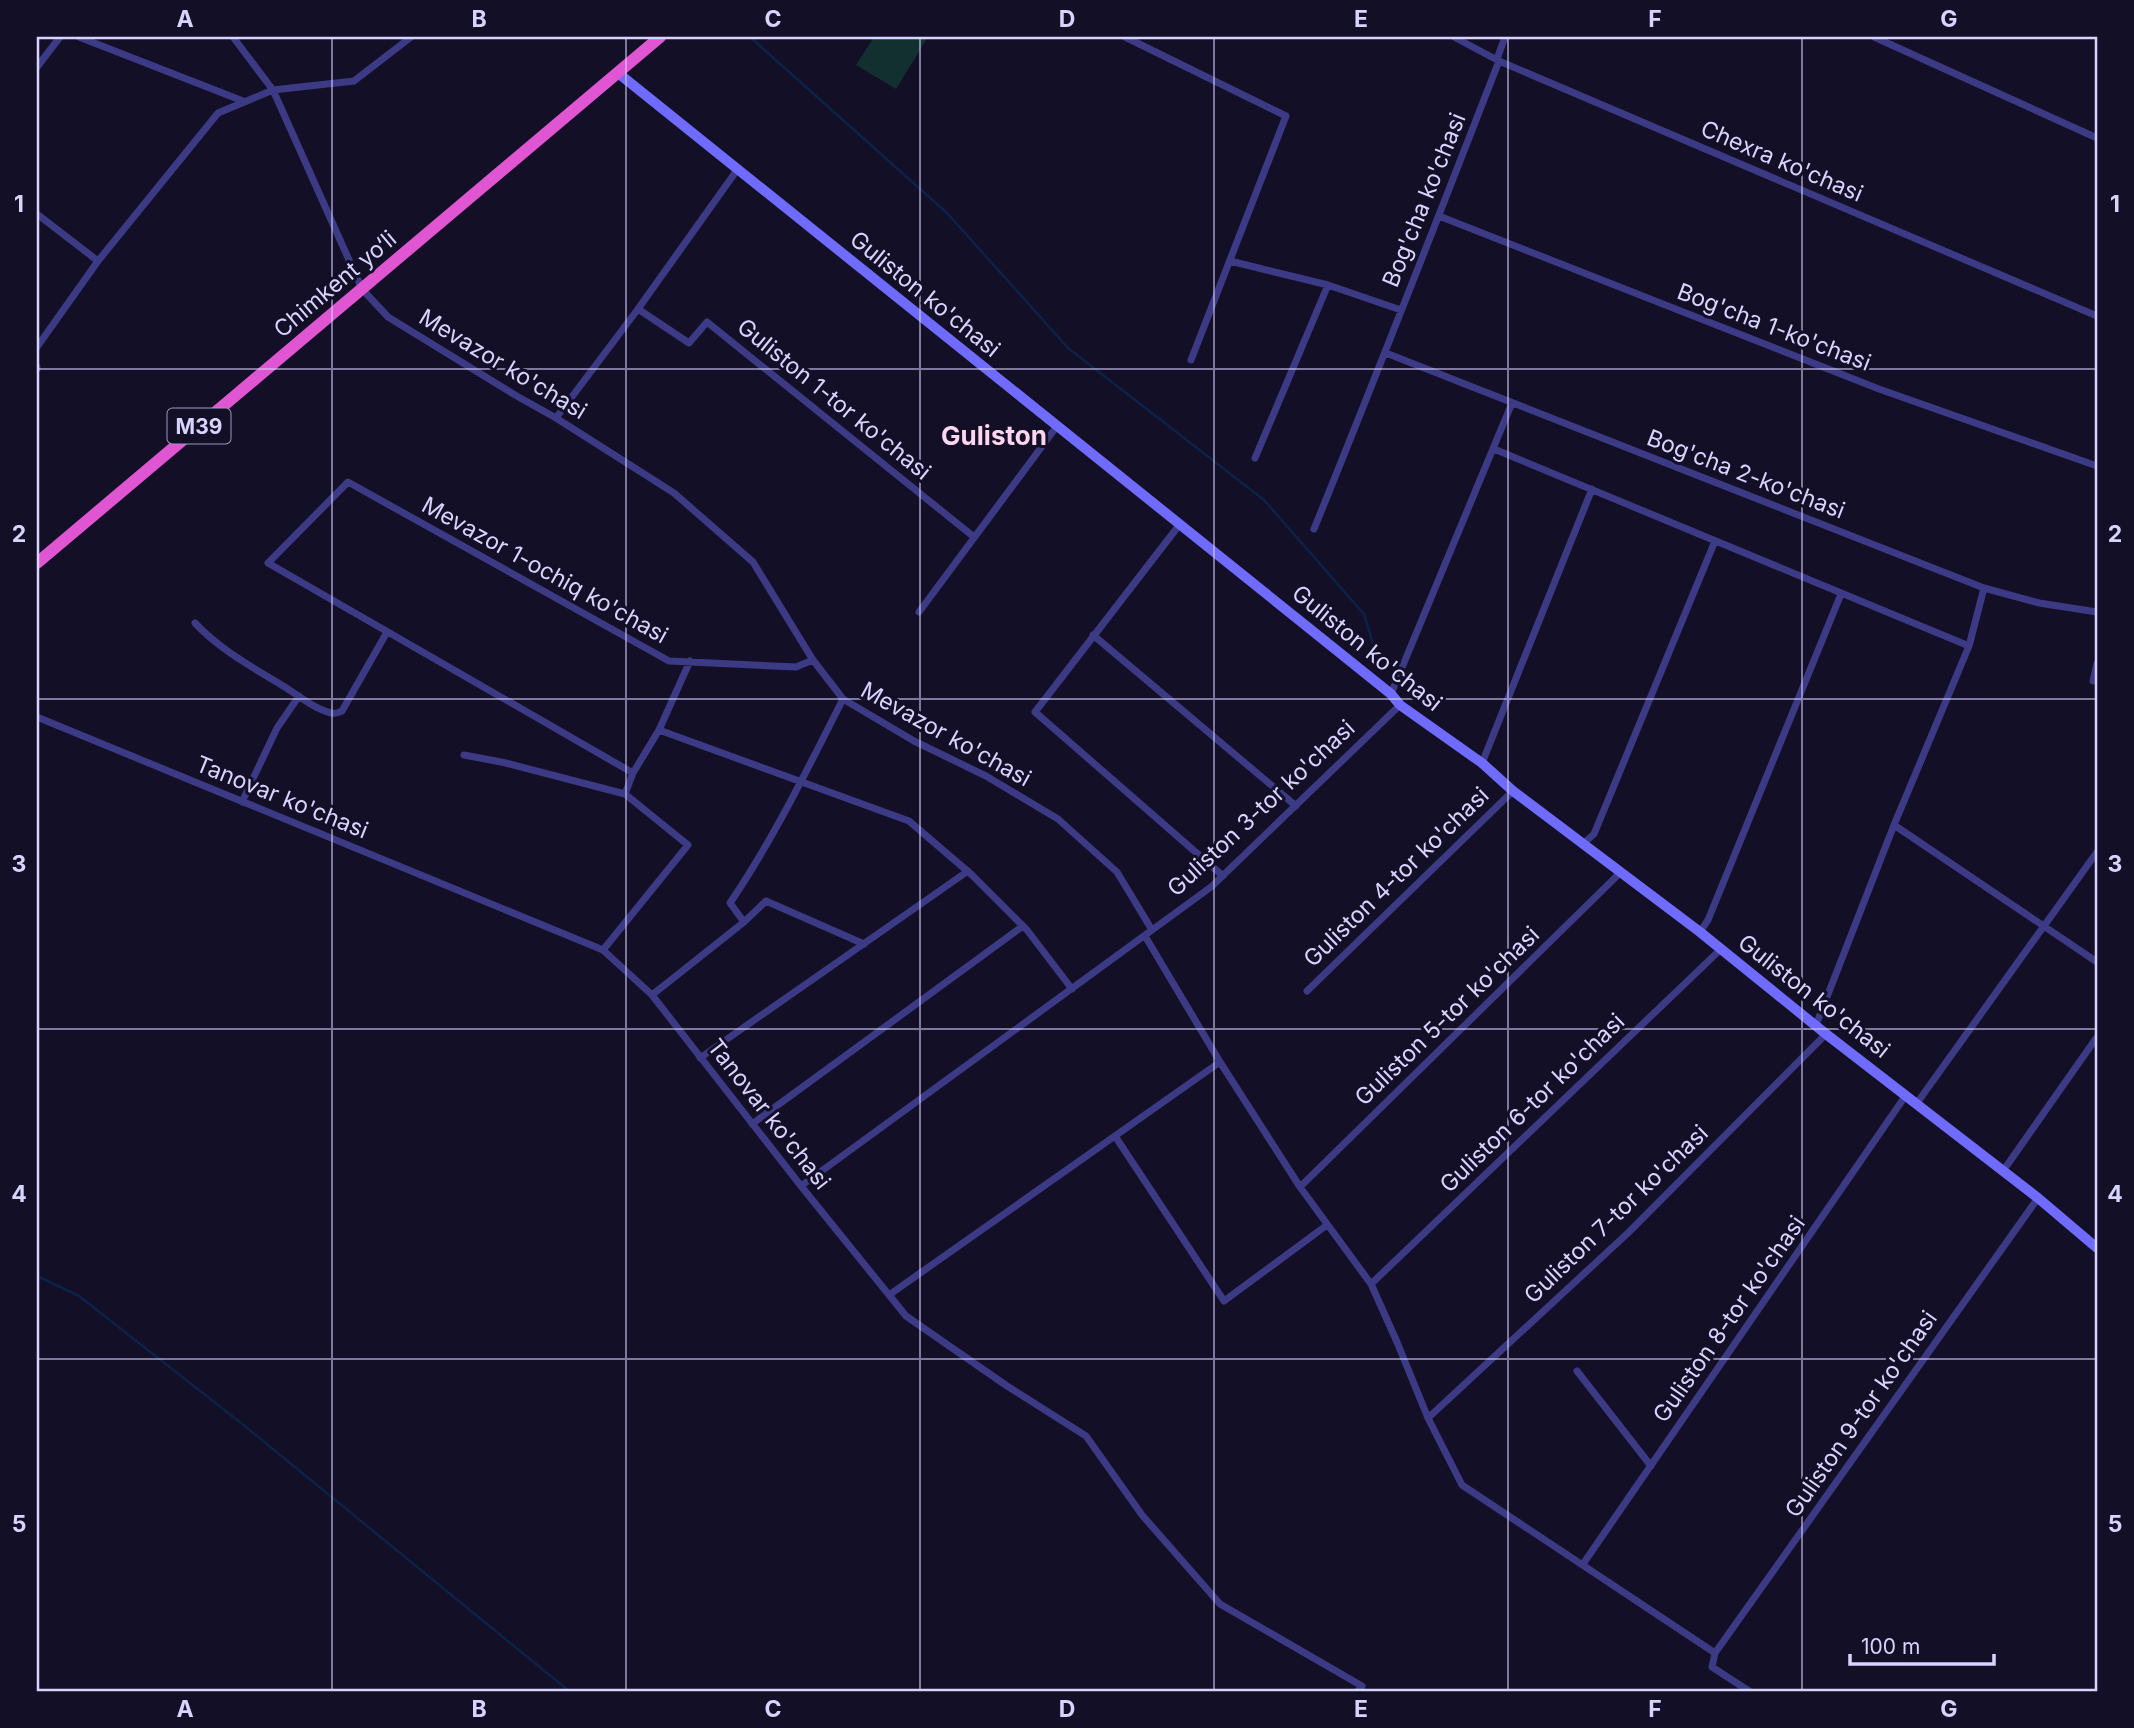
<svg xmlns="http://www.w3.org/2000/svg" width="2134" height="1728" viewBox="0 0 2134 1728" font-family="Inter,sans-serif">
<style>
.green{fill:#12302f}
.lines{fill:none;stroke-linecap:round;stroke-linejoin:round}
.stream{stroke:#0c2248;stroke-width:2.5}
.minor{stroke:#3d3a85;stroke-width:7}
.secondary{stroke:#6f6bff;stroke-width:10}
.trunk{stroke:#e055d1;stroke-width:12}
.grid{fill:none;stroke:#d9d4ff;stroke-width:2;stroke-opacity:0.55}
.labels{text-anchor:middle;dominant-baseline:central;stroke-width:6;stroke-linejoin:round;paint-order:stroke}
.shield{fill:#130f26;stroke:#9e99be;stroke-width:2}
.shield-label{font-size:21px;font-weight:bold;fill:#d9d4ff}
.street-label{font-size:23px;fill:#d9d4ff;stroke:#130f26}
.quarter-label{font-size:26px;font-weight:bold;fill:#ffd6f0;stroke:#130f26}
.neatline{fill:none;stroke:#d9d4ff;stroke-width:2.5}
.grid-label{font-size:23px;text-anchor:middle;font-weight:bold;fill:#d9d4ff}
</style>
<rect width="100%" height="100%" fill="#130f26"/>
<!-- green -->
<path class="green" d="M 874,37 L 928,37 L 896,89 L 856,65 Z"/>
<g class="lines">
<!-- stream -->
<path class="stream" d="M 750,37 L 947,213 L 1068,348 L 1264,500 L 1364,614 L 1376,654
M 37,1276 L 79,1296 L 241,1423 L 569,1691"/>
<!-- minor -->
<path class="minor" d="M 79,37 L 243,101
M 233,37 L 273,90 L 362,289 L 388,317 L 515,395 L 556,418 L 674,493 L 753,562 L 813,660 L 843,699 L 914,741 L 986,776 L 1058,819 L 1117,872 L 1152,930
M 1125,37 L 1286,116 L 1191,360
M 1454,37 L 1499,61 L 2097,316
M 1874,37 L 2097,138
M 1497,59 L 1505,37
M 37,67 L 60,37
M 37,214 L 98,261
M 1439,216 L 1879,389 L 2097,466
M 1230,261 L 1328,285 L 1401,310
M 638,309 L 689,343 L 707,322 L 974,537
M 37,347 L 98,261 L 218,113 L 273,90 L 354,81 L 411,37
M 1386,353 L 1984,588 L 2039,603 L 2097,612
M 37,367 L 37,369
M 556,418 L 638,309 L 737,170
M 1494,449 L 1969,646
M 1255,458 L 1328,285
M 1180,524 L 1035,712 L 1223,876
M 1314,529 C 1377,374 1438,218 1499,61
M 919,612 L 1057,426
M 195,623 C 221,651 256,669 288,689 C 301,698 316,709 331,713 C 337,714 337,713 342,711 L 387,632
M 1093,635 L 1296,806
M 2093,681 L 2097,663
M 1391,694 L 1512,403
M 37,717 L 603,950 L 652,995 L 801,1186 L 906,1316 L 1007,1386 L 1086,1436 L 1142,1515 L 1220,1604 L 1362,1686 L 1358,1691
M 659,730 L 909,821 L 972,875 L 1027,930 L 1072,989
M 464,755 L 506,763 L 625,794 L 688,845 L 603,950
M 1482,763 L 1592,489
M 633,773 L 268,563 L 348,482 L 669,661 L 796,667 L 813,660
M 625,794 L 633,773 L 659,730 L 690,661
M 242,802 L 277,728 L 299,696
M 1894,825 L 2097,962
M 1583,844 L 1594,834 L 1715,541
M 744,922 L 730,903 C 774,838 808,768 843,699
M 1700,932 L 1708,920 L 1841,594
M 1145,936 L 1220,1062 L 1300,1187 L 1371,1284 L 1397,1342 L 1428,1418 L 1462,1485 L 1715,1653
M 1307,991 L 1513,791
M 652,995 L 744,922 L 766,901 L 864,944
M 1816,1025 L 1894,825 L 1969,646 L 1984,588
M 700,1058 L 968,871
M 1917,1103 L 2097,852
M 752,1124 L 1023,926
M 1115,1136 L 1224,1301 L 1327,1225
M 2003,1171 L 2097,1037
M 801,1186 L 1211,887 L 1400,705
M 1300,1187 L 1621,872
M 1371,1284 L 1721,949
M 889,1295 L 1220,1062
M 1577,1371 L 1651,1466
M 1428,1418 L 1629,1232 L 1826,1034
M 1583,1564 L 1906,1095
M 1749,1691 L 1712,1667 L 1715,1653 L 2038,1198"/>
<!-- secondary -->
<path class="secondary" d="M 618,73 L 1391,694 L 1400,705 L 1482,763 L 1513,791 L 1700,932 L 1826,1034 L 2038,1198 L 2097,1248"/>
<!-- trunk -->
<path class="trunk" d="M 37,563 L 660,37"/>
</g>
<!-- grid -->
<path class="grid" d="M 332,37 L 332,1691M 626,37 L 626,1691M 920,37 L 920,1691M 1214,37 L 1214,1691M 1508,37 L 1508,1691M 1802,37 L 1802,1691M 37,369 L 2097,369M 37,699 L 2097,699M 37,1029 L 2097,1029M 37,1359 L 2097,1359"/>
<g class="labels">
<!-- shield labels -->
<rect class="shield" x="167.5" y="408.5" width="63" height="35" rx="5"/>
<g class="shield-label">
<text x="199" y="426">M39</text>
</g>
<!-- street labels -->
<g class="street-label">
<text transform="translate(1782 161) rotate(23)">Chexra ko'chasi</text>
<text transform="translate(1424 200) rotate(-68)">Bog'cha ko'chasi</text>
<text transform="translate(335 284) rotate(-40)">Chimkent yo‘li</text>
<text transform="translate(925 294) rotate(39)">Guliston ko'chasi</text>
<text transform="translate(1774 327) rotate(21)">Bog'cha 1-ko'chasi</text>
<text transform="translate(503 364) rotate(31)">Mevazor ko'chasi</text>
<text transform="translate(834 399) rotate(39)">Guliston 1-tor ko'chasi</text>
<text transform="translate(1746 474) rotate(21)">Bog'cha 2-ko'chasi</text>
<text transform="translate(545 570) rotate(29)">Mevazor 1-ochiq ko'chasi</text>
<text transform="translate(1367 648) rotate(39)">Guliston ko'chasi</text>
<text transform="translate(946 734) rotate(29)">Mevazor ko'chasi</text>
<text transform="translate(282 797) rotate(22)">Tanovar ko'chasi</text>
<text transform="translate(1261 808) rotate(-43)">Guliston 3-tor ko'chasi</text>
<text transform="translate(1396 877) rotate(-44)">Guliston 4-tor ko'chasi</text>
<text transform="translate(1814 996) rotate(38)">Guliston ko'chasi</text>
<text transform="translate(1447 1016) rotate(-44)">Guliston 5-tor ko'chasi</text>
<text transform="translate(1532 1103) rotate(-44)">Guliston 6-tor ko'chasi</text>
<text transform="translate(769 1114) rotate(52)">Tanovar ko'chasi</text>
<text transform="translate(1616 1214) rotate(-44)">Guliston 7-tor ko'chasi</text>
<text transform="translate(1729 1319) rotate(-55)">Guliston 8-tor ko'chasi</text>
<text transform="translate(1861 1414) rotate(-55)">Guliston 9-tor ko'chasi</text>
</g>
<!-- quarter labels -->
<g class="quarter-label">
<text x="994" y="435">Guliston</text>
</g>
</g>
<!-- border -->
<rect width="2134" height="1728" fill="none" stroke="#130f26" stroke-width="77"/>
<!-- scale -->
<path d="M1850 1654v10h144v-10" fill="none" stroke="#d9d4ff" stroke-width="3.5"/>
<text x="1861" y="1654" font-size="21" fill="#d9d4ff" stroke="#130f26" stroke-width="5" paint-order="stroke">100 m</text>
<rect x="38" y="38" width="2058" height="1652" class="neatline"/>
<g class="grid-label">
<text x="185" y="27">A</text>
<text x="479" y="27">B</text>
<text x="773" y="27">C</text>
<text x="1067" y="27">D</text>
<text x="1361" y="27">E</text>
<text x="1655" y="27">F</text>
<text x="1949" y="27">G</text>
<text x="19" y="212">1</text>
<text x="2115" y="212">1</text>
<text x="19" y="542">2</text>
<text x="2115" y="542">2</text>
<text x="19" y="872">3</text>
<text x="2115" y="872">3</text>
<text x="19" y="1202">4</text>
<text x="2115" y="1202">4</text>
<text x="19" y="1532">5</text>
<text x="2115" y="1532">5</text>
<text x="185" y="1717">A</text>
<text x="479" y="1717">B</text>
<text x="773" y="1717">C</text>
<text x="1067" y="1717">D</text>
<text x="1361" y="1717">E</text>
<text x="1655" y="1717">F</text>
<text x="1949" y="1717">G</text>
</g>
</svg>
